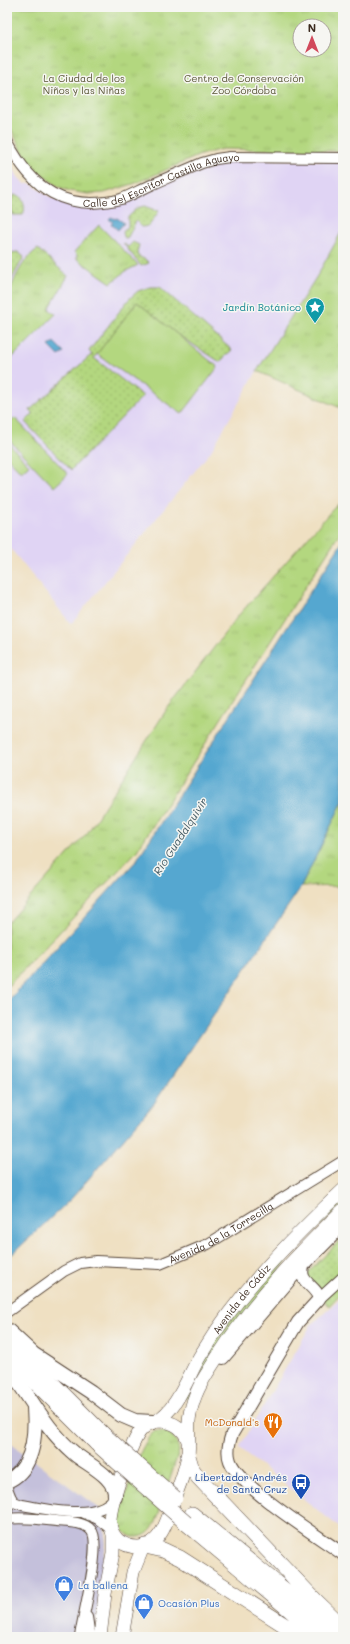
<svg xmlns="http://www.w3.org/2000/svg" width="350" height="1644" viewBox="0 0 350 1644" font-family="Mali,sans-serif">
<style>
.built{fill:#e0d4f4}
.industrial{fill:#c4c0db}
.grass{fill:url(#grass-dots);stroke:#77804e}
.park{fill:url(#park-tufts);stroke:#77804e;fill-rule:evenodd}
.pitch{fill:#b3d77f;stroke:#77804e}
.water{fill:#54a7d0;stroke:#486877}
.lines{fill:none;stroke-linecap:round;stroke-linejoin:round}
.tertiary-casing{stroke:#564537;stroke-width:12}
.secondary-casing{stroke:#564537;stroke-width:14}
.primary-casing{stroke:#564537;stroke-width:14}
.trunk-casing{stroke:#564537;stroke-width:16}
.motorway-casing{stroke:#564537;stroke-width:16}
.tertiary{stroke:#fff;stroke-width:10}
.secondary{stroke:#fff;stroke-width:12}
.primary{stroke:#fff;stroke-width:13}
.trunk{stroke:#fff;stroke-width:14}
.motorway{stroke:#fff;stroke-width:15}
.motorway-bridge-casing{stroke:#564537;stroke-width:16;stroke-linecap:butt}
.motorway-bridge{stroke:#fff;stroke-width:15}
.labels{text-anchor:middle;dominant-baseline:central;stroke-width:3;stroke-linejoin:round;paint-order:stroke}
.park-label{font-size:10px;fill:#595536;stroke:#f6f6f2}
.street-label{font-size:10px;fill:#3b2a1e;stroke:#f6f6f2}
.culture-label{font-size:10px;fill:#0d838f;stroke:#f6f6f2;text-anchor:end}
.food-label{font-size:10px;fill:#c56008;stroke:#f6f6f2;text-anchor:end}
.transit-label{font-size:10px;fill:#164399;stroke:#f6f6f2;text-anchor:end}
.shop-label{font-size:10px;fill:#366cbe;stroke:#f6f6f2;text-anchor:start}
.water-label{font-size:11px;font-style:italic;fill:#455c65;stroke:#f6f6f2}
</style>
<defs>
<pattern id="grass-dots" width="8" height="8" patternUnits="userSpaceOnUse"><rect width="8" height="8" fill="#b3d77f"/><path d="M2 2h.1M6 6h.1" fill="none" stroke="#9bb96d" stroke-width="1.8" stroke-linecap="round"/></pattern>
<pattern id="park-tufts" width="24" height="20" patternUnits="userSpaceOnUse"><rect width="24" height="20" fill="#b3d77f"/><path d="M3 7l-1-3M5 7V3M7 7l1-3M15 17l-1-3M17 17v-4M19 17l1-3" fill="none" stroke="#9bb96d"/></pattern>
</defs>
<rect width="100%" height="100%" fill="#f6f6f2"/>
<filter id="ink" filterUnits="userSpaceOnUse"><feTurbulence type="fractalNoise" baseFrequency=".025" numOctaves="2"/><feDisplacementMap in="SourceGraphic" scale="8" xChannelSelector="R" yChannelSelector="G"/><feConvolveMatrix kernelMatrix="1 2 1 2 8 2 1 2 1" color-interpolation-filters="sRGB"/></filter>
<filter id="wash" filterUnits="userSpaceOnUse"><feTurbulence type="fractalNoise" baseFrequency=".012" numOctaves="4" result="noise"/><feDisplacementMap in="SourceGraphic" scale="16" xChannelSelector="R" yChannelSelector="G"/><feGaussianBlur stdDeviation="0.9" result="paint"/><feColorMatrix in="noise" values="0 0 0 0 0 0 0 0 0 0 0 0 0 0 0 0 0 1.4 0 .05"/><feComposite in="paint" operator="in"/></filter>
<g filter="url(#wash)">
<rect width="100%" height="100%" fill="#efe0c2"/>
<!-- built -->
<path class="built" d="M 7,157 L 18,177 L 25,184 L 31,184 L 53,199 L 101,206 L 224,159 L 343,161 L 343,229 L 317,276 L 257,371 L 211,451 L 71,624 L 7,544 Z
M 339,1300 L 343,1302 L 343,1530 L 239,1448 L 311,1325 Z"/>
<!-- industrial -->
<path class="industrial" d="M 7,1441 L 103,1511 L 106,1544 L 94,1637 L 7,1637 Z"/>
<!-- grass -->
<path class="grass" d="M 13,195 L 20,196 C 24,202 26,208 23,215 L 13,215 L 11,205 Z
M 145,206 L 159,211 L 149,226 L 142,227 L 136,221 L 127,239 L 124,237 L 123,232 L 128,226 L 128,217 L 138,208 Z
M 133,242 L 139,245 L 137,252 L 138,256 L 146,260 L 149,263 L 141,266 L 123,243 L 128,247 Z
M 18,252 L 24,257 L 9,284 L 7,283 L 7,253 Z
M 151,287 L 160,287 L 232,350 L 220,362 L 177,334 L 137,302 L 94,358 L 143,396 L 71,470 L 25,422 L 33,414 L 30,410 L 91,355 L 93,356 L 89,351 L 129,299 L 138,291 Z
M 343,1196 L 343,1204 L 293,1252 L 188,1399 L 183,1396 L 217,1337 L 275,1263 Z
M 343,1237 L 343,1291 L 329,1306 L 304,1277 Z"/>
<!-- park -->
<path class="park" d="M 7,7 L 343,7 L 343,151 L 222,149 L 200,155 L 136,183 L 104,193 L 88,194 L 70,191 L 59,187 L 35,170 L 22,151 L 7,121 ZM 300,26 L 324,26 L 324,50 L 300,50 Z
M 99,225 L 138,265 L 126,271 L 111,283 L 77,259 L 77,255 L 74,252 Z
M 343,229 L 343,409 L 257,371 L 317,276 Z
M 38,249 L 68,276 L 49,309 L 56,314 L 11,359 L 7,360 C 7,342 5,322 7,304 C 10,285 22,259 38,249 Z
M 343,500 L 343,524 L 341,531 L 136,852 L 7,987 L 7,923 L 88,832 L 167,709 L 238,616 L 333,509 Z
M 343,801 L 343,886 L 301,887 Z
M 155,1431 C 170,1431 176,1436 179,1451 L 156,1522 C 153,1528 149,1534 142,1536 C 129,1541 118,1528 119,1516 C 127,1494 138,1444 155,1431 Z"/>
<!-- pitch -->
<path class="pitch" d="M 137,302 L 218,367 L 182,414 L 97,354 Z
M 15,418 L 68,474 L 54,487 L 7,438 L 7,425 Z
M 7,442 L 29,465 L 21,472 L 7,457 Z"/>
<!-- water -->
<path class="water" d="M 111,217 L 115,219 L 117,218 L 124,223 L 118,230 L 111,224 L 113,222 L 109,219 Z
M 54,342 L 64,352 L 59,356 L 49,346 Z
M 343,541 L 343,801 L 301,887 L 153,1105 L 71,1199 L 7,1259 L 7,1002 L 136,861 Z"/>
</g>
<g filter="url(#ink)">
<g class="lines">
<!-- tertiary casing -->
<g class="tertiary-casing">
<g id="tertiary">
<path id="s1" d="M 7,141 C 32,189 65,213 121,199 C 130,196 140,190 149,186 C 166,178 184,171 202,163 L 216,159 L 230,157 L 343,158"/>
<path d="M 319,1299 L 343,1277"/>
<path id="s2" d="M 7,1312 L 64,1271 L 80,1263 L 96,1261 L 160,1264 L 208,1244 L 343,1161"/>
<path d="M 7,1488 L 11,1498 L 7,1511"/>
<path d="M 11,1498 L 14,1502 L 22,1505 C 47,1509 97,1522 114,1498"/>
<path d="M 84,1513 L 98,1519 L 111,1529"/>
<path d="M 7,1519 C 23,1517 39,1519 56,1521 C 66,1522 83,1521 91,1530 C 103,1543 82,1617 80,1637"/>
<path d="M 87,1617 L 90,1637"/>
</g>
</g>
<!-- secondary casing -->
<g class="secondary-casing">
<path id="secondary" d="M 304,1264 C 296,1283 317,1285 319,1299 L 298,1322 L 232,1434 C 229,1442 227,1453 230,1461 C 240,1488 318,1536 343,1554
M 223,1358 L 294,1275 L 343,1225"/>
</g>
<!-- primary casing -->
<g class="primary-casing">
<g id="primary">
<path id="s3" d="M 156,1421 C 177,1410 188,1376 200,1356 C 238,1293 290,1240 343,1190"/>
<path d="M 161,1421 C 173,1422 184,1428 188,1441 C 191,1456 181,1481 176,1494 C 169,1514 163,1547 138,1547 C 130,1547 124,1545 118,1540 C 113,1535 110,1528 110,1521 C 110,1506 131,1440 142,1429 C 147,1424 153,1421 161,1421 Z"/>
<path d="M 189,1442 C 188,1430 188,1418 192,1406 C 197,1386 210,1369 220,1353 C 257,1297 296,1256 343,1210"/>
<path d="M 100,1637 L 105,1594 L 113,1553 L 113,1534"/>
<path d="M 122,1637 L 133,1572 L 143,1547"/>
</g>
</g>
<!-- trunk casing -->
<g class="trunk-casing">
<path id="trunk" d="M 7,1330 L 33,1354 L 91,1392 L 121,1415 L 135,1421 L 152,1422
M 7,1366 C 29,1395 46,1430 75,1454 C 88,1465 117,1477 115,1497
M 7,1481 C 35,1469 36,1433 34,1407"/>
</g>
<!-- motorway casing -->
<g class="motorway-casing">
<path id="motorway" d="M 8,1339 L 103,1434
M 7,1354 L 97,1444
M 188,1456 L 192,1469 L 198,1477 L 315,1600 L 343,1627
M 192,1514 L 342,1637
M 186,1523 L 322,1637
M 145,1546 L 163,1550 L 180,1558 L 303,1637"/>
</g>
<!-- tertiary -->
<use href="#tertiary" class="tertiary"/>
<!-- secondary -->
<use href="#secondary" class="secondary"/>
<!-- primary -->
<use href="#primary" class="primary"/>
<!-- trunk -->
<use href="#trunk" class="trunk"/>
<!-- motorway -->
<use href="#motorway" class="motorway"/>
<!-- motorway-bridge casing -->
<g class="motorway-bridge-casing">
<path id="motorway-bridge" d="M 103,1434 L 175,1498
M 97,1444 L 186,1523"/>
</g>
<!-- motorway-bridge -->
<use href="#motorway-bridge" class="motorway-bridge"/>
</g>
</g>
<!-- icons -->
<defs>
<g id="sight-pin" transform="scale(1)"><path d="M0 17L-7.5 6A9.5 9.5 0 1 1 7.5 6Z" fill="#0f9aa8" stroke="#f6f6f2"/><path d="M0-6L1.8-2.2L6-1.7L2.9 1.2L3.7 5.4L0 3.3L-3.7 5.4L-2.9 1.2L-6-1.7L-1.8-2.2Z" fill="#fff"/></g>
<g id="restaurant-pin" transform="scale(1)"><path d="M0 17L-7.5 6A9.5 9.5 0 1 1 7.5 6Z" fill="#e8710a" stroke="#f6f6f2"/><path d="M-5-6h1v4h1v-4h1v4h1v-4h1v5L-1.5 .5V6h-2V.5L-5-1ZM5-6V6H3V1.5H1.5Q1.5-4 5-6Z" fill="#fff"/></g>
<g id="bus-pin" transform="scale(1)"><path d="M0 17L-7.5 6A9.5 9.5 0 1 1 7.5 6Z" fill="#1a4fb4" stroke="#f6f6f2"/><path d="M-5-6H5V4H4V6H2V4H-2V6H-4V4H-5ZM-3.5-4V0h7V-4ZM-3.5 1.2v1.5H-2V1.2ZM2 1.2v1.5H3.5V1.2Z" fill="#fff"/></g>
<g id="shop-pin" transform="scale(1)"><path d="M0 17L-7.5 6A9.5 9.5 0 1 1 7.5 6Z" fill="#3f7fe0" stroke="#f6f6f2"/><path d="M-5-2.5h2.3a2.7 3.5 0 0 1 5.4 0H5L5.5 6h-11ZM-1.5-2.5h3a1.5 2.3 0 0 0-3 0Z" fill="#fff"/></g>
</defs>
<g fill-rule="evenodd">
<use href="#sight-pin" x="315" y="307"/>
<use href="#restaurant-pin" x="273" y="1422"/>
<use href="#bus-pin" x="301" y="1483"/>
<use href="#shop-pin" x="64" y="1585"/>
<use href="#shop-pin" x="144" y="1603"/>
</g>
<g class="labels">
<!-- park labels -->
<g class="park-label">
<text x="84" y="78">La Ciudad de los<tspan x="84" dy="12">Niños y las Niñas</tspan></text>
<text x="244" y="78">Centro de Conservación<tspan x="244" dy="12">Zoo Córdoba</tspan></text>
</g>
<!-- street labels -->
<g class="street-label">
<text stroke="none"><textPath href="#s1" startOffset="185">Calle del Escritor Castilla Aguayo</textPath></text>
<text stroke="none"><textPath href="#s2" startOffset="237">Avenida de la Torrecilla</textPath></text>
<text stroke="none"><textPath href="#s3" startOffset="150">Avenida de Cádiz</textPath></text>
</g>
<!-- culture labels -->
<g class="culture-label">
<text x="301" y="307">Jardín Botánico</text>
</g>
<!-- food labels -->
<g class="food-label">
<text x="259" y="1422">McDonald's</text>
</g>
<!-- transit labels -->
<g class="transit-label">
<text x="287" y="1477">Libertador Andrés<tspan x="287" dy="12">de Santa Cruz</tspan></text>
</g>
<!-- shop labels -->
<g class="shop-label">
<text x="78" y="1585">La ballena</text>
<text x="158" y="1603">Ocasión Plus</text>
</g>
<!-- water labels -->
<g class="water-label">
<text transform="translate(180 836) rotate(-57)">Río Guadalquivir</text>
</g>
</g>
<!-- margin -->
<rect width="350" height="1644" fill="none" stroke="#f6f6f2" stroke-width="24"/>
<!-- north arrow -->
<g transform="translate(312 38)"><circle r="19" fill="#f6f6f2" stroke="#aba49d"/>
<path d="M0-3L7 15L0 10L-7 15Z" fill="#d1495b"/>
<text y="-6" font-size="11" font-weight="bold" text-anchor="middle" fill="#3b2a1e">N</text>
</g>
</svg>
